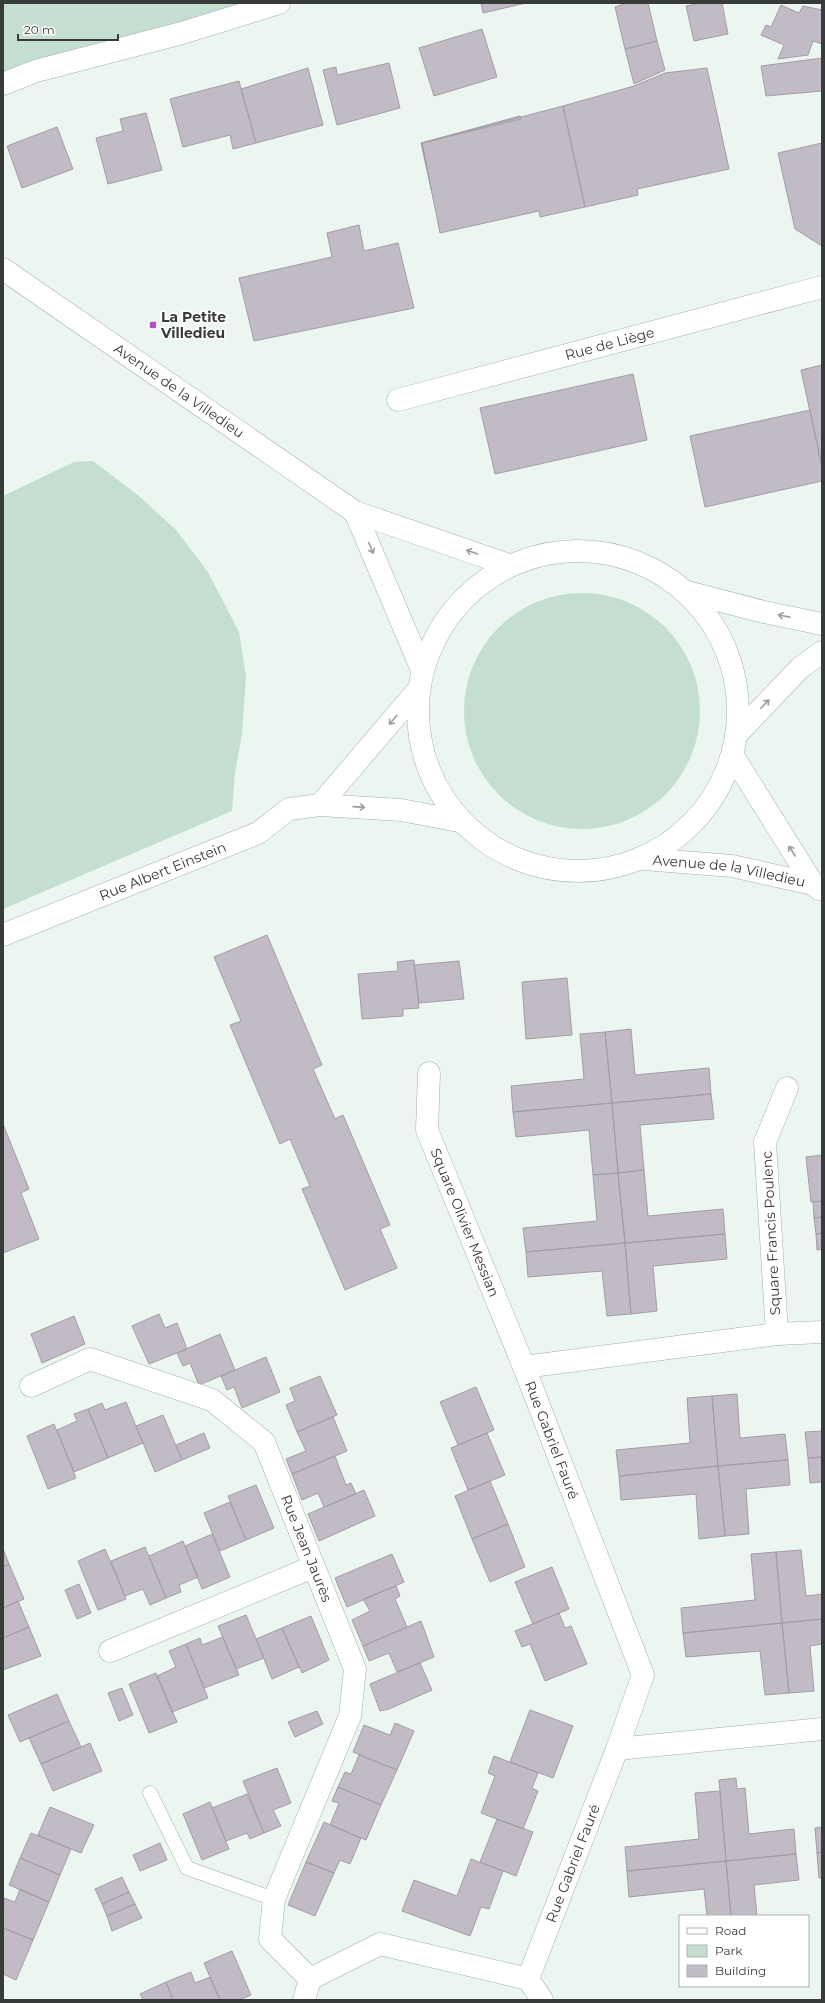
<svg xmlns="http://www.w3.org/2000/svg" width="825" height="2003" viewBox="0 0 825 2003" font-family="Montserrat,sans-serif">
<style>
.green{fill:#c4dfd0}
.building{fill:#c2bac4;stroke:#a49da7}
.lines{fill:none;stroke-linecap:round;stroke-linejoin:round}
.service-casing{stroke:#a4b0a9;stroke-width:15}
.minor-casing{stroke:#a4b0a9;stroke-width:23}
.tertiary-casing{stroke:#a4b0a9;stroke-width:23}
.service{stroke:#fff;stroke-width:14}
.minor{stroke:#fff;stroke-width:22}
.tertiary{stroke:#fff;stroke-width:22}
.oneway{stroke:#9b9d9c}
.poi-dot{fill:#aa56c5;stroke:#fff;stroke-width:1.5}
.labels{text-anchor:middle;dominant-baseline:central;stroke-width:3.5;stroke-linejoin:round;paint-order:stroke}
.poi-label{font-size:14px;font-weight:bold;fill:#373b39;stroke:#fff;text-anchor:start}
.street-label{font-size:14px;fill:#373b39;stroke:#fff}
</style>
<rect width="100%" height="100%" fill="#eaf6ef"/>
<!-- green -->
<path class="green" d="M 3,3 L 252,3 L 3,75 Z
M 93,461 L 139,496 L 176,530 L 208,572 L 239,632 L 246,677 L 242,734 L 235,772 L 232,811 L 3,909 L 3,496 L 74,462 Z
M464 711a118 118 0 1 1 236 0a118 118 0 1 1-236 0Z"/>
<!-- building -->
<path class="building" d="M 481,3 L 526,3 L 483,13 Z
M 627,3 L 648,3 L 657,41 L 625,49 L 615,7 Z
M 702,3 L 722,3 L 728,34 L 694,41 L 686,6 Z
M 781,5 L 799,13 L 803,6 L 822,10 L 822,44 L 813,41 L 808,55 L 778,59 L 784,45 L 761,35 L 766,25 L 771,27 Z
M 482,29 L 497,77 L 434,96 L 419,48 Z
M 657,41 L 665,70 L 634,84 L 625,49 Z
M 822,58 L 822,91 L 766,96 L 761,66 Z
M 389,63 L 400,108 L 337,125 L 323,70 L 336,67 L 337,75 Z
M 308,68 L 323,125 L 256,143 L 241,89 Z
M 707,68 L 729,169 L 637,189 L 638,195 L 585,207 L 563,106 L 634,86 L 665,73 Z
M 239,81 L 256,143 L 233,149 L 230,135 L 183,147 L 170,99 Z
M 563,106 L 585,207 L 540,217 L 539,211 L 440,233 L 422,143 Z
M 146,113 L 162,170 L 108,184 L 96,138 L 123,131 L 120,119 Z
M 520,116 L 521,119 L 422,143 L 432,193 L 421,143 Z
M 57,127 L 73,169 L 22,188 L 7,146 Z
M 822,143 L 822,246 L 795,229 L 778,153 Z
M 359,225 L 364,251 L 398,243 L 414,308 L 254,341 L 239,278 L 332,257 L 327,233 Z
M 822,365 L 822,467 L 801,370 Z
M 633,374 L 647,440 L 495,474 L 480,408 Z
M 810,410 L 822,467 L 822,481 L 705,507 L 690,436 Z
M 267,935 L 322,1065 L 313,1069 L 335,1119 L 343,1115 L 390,1225 L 380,1229 L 397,1268 L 345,1290 L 302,1189 L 310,1186 L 290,1139 L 280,1144 L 230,1025 L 241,1021 L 214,957 Z
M 414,960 L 419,1008 L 403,1009 L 403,1016 L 362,1019 L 358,974 L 398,971 L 397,962 Z
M 459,961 L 464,999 L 419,1003 L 414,965 Z
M 567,978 L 572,1035 L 526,1039 L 522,982 Z
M 631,1029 L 635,1075 L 709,1068 L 711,1094 L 612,1103 L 605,1032 Z
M 605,1032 L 612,1103 L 513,1112 L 511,1086 L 584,1079 L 580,1034 Z
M 711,1094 L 714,1119 L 640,1125 L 644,1170 L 618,1173 L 612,1103 Z
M 612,1103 L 618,1173 L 593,1175 L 589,1130 L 516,1137 L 513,1112 Z
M 3,1124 L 29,1189 L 21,1193 L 39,1239 L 3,1253 Z
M 822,1155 L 822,1201 L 811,1202 L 806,1157 Z
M 644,1170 L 648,1216 L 723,1209 L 725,1234 L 625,1243 L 618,1173 Z
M 618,1173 L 625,1243 L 526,1252 L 523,1228 L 597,1221 L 593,1175 Z
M 822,1201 L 822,1217 L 814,1218 L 813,1202 Z
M 822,1217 L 822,1233 L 816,1234 L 814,1218 Z
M 822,1233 L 822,1249 L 817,1250 L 816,1234 Z
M 725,1234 L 727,1259 L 653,1266 L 657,1311 L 631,1314 L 625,1243 Z
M 625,1243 L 631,1314 L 607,1316 L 602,1271 L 528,1277 L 526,1252 Z
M 159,1314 L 165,1328 L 177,1323 L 187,1349 L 149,1364 L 132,1326 Z
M 74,1316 L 85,1344 L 42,1363 L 31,1334 Z
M 220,1334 L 235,1370 L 199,1385 L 190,1363 L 183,1366 L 177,1353 Z
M 266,1357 L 280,1392 L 242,1408 L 234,1387 L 227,1390 L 221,1376 Z
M 320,1376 L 337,1415 L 297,1432 L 286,1405 L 295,1401 L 290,1388 Z
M 476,1387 L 494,1430 L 458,1445 L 440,1402 Z
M 737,1394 L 740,1438 L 785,1434 L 788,1460 L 718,1466 L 712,1396 Z
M 712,1396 L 718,1466 L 619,1476 L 616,1450 L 690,1443 L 687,1398 Z
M 126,1402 L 143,1443 L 108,1458 L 88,1409 L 102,1403 L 105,1410 Z
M 88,1409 L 108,1458 L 74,1472 L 57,1430 L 77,1421 L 74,1414 Z
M 163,1415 L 182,1460 L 155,1472 L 136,1426 Z
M 333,1417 L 347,1451 L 292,1474 L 286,1459 L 306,1451 L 297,1432 Z
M 54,1424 L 76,1478 L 48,1489 L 27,1436 Z
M 822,1431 L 822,1457 L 808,1458 L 805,1432 Z
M 204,1433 L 210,1448 L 182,1460 L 176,1445 Z
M 487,1433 L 505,1475 L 468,1490 L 451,1448 Z
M 335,1456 L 346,1485 L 351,1483 L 356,1494 L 324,1507 L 318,1493 L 302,1500 L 292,1474 Z
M 822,1457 L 822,1482 L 810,1483 L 808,1458 Z
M 788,1460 L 790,1485 L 746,1489 L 749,1534 L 725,1536 L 718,1466 Z
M 718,1466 L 725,1536 L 699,1539 L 696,1494 L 621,1500 L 619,1476 Z
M 490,1481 L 508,1524 L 472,1539 L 455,1496 Z
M 256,1485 L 274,1528 L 246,1540 L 228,1496 Z
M 364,1490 L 375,1516 L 319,1541 L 308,1514 Z
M 230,1502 L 246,1540 L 220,1551 L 204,1513 Z
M 508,1524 L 525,1567 L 490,1582 L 472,1539 Z
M 212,1534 L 230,1577 L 202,1589 L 185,1546 Z
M 183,1541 L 198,1577 L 179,1585 L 181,1592 L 166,1598 L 149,1556 Z
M 145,1547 L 166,1598 L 150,1605 L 143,1589 L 125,1596 L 111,1561 Z
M 3,1549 L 9,1564 L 3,1567 Z
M 105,1549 L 126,1599 L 98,1610 L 78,1561 Z
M 801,1550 L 806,1596 L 822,1594 L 822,1619 L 782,1623 L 776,1552 Z
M 776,1552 L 782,1623 L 683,1633 L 681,1608 L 755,1600 L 751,1554 Z
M 392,1554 L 404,1582 L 347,1607 L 335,1578 Z
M 9,1564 L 24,1599 L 3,1608 L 3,1567 Z
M 552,1567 L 569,1609 L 533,1624 L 515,1582 Z
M 79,1584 L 91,1613 L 77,1619 L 65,1590 Z
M 396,1586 L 400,1596 L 395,1599 L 407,1627 L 363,1646 L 352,1620 L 370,1611 L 363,1599 Z
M 18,1601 L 29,1627 L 3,1638 L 3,1608 Z
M 559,1613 L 565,1628 L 571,1626 L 587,1664 L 545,1681 L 530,1644 L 522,1647 L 515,1631 Z
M 246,1615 L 264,1658 L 236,1669 L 218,1626 Z
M 311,1616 L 329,1660 L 302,1673 L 282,1628 Z
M 822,1619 L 822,1644 L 810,1646 L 814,1691 L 789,1693 L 782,1623 Z
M 421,1621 L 434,1657 L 397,1672 L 389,1653 L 369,1661 L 363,1646 Z
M 782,1623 L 789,1693 L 765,1695 L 760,1651 L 686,1657 L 683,1633 Z
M 29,1627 L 41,1656 L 3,1670 L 3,1638 Z
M 282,1628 L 299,1667 L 272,1679 L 256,1639 Z
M 223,1637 L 239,1675 L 204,1688 L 186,1644 L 200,1638 L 202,1645 Z
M 186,1644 L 208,1698 L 172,1712 L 157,1676 L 176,1667 L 169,1651 Z
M 420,1663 L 432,1690 L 389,1709 L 380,1711 L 370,1684 Z
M 156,1673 L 177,1722 L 149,1733 L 129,1684 Z
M 122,1688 L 133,1715 L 119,1721 L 108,1693 Z
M 57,1694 L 69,1721 L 20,1742 L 8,1715 Z
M 530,1710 L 573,1726 L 553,1778 L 510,1762 Z
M 317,1711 L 323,1724 L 295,1737 L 288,1722 Z
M 69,1721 L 81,1747 L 41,1764 L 29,1738 Z
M 395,1723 L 414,1731 L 397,1770 L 353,1752 L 364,1725 L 390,1735 Z
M 90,1743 L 102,1771 L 53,1791 L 41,1764 Z
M 359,1755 L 397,1770 L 381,1805 L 338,1787 L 345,1772 L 351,1774 Z
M 494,1756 L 538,1773 L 532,1788 L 538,1791 L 523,1829 L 481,1813 L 495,1776 L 488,1773 Z
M 277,1768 L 291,1803 L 273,1810 L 281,1826 L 264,1833 L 243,1781 Z
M 736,1778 L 737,1789 L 745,1788 L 749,1834 L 794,1829 L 796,1854 L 726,1861 L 719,1780 Z
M 338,1787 L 381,1805 L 366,1840 L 330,1825 L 339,1803 L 332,1801 Z
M 720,1791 L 726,1861 L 627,1871 L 625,1847 L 699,1839 L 695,1793 Z
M 247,1794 L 264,1833 L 250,1839 L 247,1833 L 226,1841 L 212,1808 Z
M 210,1802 L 229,1849 L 202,1860 L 183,1814 Z
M 50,1807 L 94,1825 L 81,1853 L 38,1835 Z
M 497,1819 L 533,1832 L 516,1876 L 480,1862 Z
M 324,1822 L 361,1838 L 350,1864 L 340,1860 L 334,1873 L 306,1862 Z
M 822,1827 L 822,1852 L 817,1853 L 815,1828 Z
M 31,1833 L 71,1849 L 60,1875 L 20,1858 Z
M 160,1843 L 167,1860 L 140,1871 L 133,1855 Z
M 822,1852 L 822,1878 L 819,1878 L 817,1853 Z
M 796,1854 L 799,1880 L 754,1885 L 757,1916 L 731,1916 L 726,1861 Z
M 20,1858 L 60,1875 L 49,1902 L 9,1885 Z
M 471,1859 L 503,1871 L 489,1909 L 481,1907 L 470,1936 L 402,1911 L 414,1880 L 457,1896 Z
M 726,1861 L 731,1916 L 707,1916 L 704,1889 L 629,1897 L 627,1871 Z
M 306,1862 L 334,1873 L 315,1916 L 288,1905 Z
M 122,1877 L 129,1892 L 102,1904 L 95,1889 Z
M 20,1889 L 49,1902 L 33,1940 L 3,1928 L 4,1898 L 15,1902 Z
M 129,1892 L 135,1904 L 107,1916 L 102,1904 Z
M 135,1904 L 142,1918 L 112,1931 L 107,1916 Z
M 3,1928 L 33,1940 L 16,1980 L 3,1974 Z
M 232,1951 L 251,1995 L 239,2000 L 220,2000 L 204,1963 Z
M 191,1972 L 195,1983 L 210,1977 L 220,2000 L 173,2000 L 166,1982 Z
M 166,1982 L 173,2000 L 143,2000 L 140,1994 Z"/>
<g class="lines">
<!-- service casing -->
<g class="service-casing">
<path id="service" d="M 150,1793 L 187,1868 L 274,1899"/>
</g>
<!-- minor casing -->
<g class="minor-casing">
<g id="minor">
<path d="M 3,84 L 36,71 L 182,33 L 279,3"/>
<path id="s1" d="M 398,400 L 822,287"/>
<path d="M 687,592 L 764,612 L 822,624"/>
<path d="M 738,733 L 800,668 L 822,652"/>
<path d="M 320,805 L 418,690"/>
<path id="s2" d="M 3,935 L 258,833 L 289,809 L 320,805 L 401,810 L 459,821"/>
<path id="s3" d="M 429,1073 L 427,1130 L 524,1367"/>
<path d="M 777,1334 L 765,1142 L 787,1088"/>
<path id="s4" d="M 31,1386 L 90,1359 L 212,1400 L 264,1442 L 355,1669 L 350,1716 L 274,1899 L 270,1939 L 310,1979"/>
<path d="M 110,1651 L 313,1567"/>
<path d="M 617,1749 L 822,1729"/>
<path id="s5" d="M 528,1979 L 617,1749 L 643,1675 L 524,1367 L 777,1334 L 822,1332"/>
<path d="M 528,1979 L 542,2000"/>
<path d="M 304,2000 L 310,1979 L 380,1944 L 528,1979"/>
</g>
</g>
<!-- tertiary casing -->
<g class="tertiary-casing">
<g id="tertiary">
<path id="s6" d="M 3,269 L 355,512 L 509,565"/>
<path d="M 355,512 L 422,670"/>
<circle cx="578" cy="711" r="160"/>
<path d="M 733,756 L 813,884 L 819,889"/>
<path id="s7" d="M 644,859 L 732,866 L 813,884"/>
</g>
</g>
<!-- service -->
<use href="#service" class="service"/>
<!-- minor -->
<use href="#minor" class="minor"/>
<!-- tertiary -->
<use href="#tertiary" class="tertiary"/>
</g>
<!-- one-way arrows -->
<defs><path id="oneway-shaft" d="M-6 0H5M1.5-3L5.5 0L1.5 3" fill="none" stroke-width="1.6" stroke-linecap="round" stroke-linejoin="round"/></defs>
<g class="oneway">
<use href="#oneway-shaft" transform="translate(371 548) rotate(67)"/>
<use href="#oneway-shaft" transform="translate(472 552) rotate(-161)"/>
<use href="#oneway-shaft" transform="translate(784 616) rotate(-169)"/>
<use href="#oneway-shaft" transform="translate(765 704) rotate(-46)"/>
<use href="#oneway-shaft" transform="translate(393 720) rotate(130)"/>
<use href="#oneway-shaft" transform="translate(359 807) rotate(4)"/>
<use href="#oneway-shaft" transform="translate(792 851) rotate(-123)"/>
</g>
<!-- markers -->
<rect class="poi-dot" x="149" y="321" width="8" height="8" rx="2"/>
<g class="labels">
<!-- poi labels -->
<g class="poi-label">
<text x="161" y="317">La Petite<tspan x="161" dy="16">Villedieu</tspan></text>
</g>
<!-- street labels -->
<g class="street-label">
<text stroke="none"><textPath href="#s1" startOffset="219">Rue de Liège</textPath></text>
<text stroke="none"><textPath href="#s6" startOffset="214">Avenue de la Villedieu</textPath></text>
<text stroke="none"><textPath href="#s2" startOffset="172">Rue Albert Einstein</textPath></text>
<text stroke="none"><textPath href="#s7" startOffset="86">Avenue de la Villedieu</textPath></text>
<text stroke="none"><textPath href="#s3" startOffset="157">Square Olivier Messian</textPath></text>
<text transform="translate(771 1233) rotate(-93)">Square Francis Poulenc</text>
<text transform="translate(552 1440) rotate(69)">Rue Gabriel Fauré</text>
<text stroke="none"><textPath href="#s4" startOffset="375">Rue Jean Jaurès</textPath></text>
<text stroke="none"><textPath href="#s5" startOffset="124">Rue Gabriel Fauré</textPath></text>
</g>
</g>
<!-- border -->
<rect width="825" height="2003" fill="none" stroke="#373b39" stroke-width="8"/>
<!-- legend -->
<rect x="679" y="1915" width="130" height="72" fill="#ffffff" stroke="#afb1b0"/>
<rect x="687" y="1928" width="20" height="6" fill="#ffffff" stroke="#afb1b0"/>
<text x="715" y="1935" font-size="12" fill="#373b39">Road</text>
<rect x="687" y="1945" width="20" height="12" fill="#c4dfd0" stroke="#afb1b0"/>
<text x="715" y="1955" font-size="12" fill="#373b39">Park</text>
<rect x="687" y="1965" width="20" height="12" fill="#c2bac4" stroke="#afb1b0"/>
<text x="715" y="1975" font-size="12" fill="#373b39">Building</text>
<!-- scale -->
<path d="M18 34v6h100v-6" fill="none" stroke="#373b39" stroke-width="2"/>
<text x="24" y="34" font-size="12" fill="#373b39" stroke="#ffffff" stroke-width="3" paint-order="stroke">20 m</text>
</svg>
